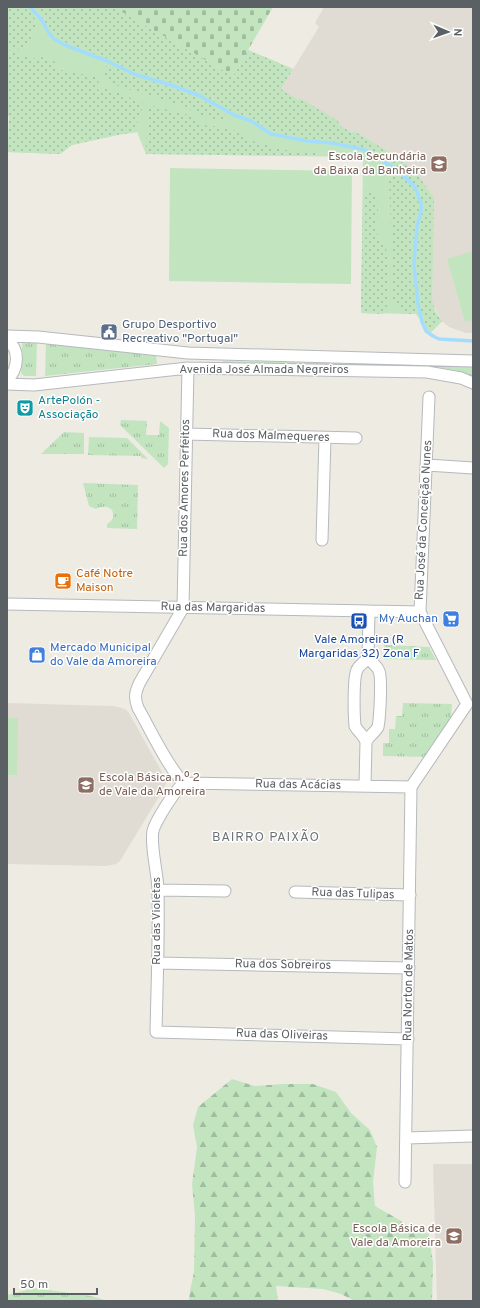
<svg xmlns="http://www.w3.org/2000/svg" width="480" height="1308" viewBox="0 0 480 1308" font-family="Overpass,sans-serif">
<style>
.education{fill:#e0dcd4}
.grass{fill:url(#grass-tufts)}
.forest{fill:url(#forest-firs)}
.cemetery{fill:url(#cemetery-stones)}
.park{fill:#c2e5c0}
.garden{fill:url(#garden-dots)}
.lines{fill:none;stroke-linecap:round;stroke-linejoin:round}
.stream{stroke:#a3ddfe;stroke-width:3.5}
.minor-casing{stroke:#b6b9bd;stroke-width:13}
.minor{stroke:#fff;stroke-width:11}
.labels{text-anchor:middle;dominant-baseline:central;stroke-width:3;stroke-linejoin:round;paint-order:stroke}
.education-label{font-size:12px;fill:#785e54;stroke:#fff;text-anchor:end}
.service-label{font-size:12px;fill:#4e5e75;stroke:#fff;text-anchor:start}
.street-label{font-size:12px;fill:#5b6064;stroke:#fff}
.culture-label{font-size:12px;fill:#0d838f;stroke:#fff;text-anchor:start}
.food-label{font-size:12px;fill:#c56008;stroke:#fff;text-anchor:start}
.shop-label{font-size:12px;fill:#366cbe;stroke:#fff;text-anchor:end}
.transit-label{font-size:12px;fill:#164399;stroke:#fff}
.neighbourhood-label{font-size:13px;letter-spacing:1px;fill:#6c7276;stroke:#fff}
</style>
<defs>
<pattern id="grass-tufts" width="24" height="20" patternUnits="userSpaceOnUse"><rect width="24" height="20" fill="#c2e5c0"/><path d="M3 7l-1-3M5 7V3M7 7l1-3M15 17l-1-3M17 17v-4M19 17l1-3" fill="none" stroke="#a1bda0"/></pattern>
<pattern id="forest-firs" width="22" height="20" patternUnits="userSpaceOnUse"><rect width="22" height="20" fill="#c2e5c0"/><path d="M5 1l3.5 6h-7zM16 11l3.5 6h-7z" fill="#a1bda0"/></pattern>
<pattern id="cemetery-stones" width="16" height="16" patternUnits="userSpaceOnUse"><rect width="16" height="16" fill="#c2e5c0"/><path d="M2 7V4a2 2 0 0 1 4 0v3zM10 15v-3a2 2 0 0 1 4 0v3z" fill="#a1bda0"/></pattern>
<pattern id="garden-dots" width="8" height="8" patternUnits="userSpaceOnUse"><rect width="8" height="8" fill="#c2e5c0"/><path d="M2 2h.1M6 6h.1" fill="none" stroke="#a1bda0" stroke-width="1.8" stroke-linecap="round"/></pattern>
</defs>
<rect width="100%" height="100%" fill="#eeebe3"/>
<!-- education -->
<path class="education" d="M 324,7 L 473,7 L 473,333 L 466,333 L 449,327 L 442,321 L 433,305 L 432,300 L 434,198 L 417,174 L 392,154 L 354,131 L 353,133 L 338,125 L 337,121 L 300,98 L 298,100 L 281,89 L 319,27 L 315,23 Z
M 7,703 L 114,706 L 125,709 L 129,713 L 167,781 L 163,790 L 120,861 L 116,864 L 105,866 L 7,864 Z
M 473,1162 L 473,1301 L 437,1301 L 433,1164 L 471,1164 Z"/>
<!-- grass -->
<path class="grass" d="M 26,341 L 37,341 L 36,376 L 24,376 L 21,373 L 22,344 Z
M 46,342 L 156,356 L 157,364 L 45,376 Z
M 223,361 L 473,366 L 473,377 L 453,370 L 436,367 L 223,363 Z
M 121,420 L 147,421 L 146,435 L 159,435 L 160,421 L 169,428 L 168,464 L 164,468 L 120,425 Z
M 64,432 L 84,433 L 84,454 L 41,454 Z
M 89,437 L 127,438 L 148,459 L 141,458 L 141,456 L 88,455 Z
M 83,483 L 138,485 L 137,529 L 107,528 L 107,524 C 113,521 115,516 112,510 C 107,505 100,507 96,509 L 89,506 Z
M 384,645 L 429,647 L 436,660 L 384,659 Z
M 403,703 L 452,704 L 451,717 L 427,757 L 383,756 L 383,743 L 389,743 L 389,729 L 395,729 L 396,716 L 402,716 Z
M 35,1288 L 91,1296 L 108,1301 L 7,1301 L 7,1295 Z"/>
<!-- forest -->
<path class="forest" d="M 232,1079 L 255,1086 L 283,1084 L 313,1084 L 336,1092 L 351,1113 L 370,1130 L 377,1147 L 373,1182 L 375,1206 L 417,1230 L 429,1234 L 433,1263 L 432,1301 L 355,1301 L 341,1294 L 323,1289 L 276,1286 L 278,1301 L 189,1301 L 190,1291 L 194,1272 L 195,1216 L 192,1184 L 197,1147 L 193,1125 L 198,1107 Z"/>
<!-- cemetery -->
<path class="cemetery" d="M 113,7 L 273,7 L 233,76 Z"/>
<!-- park -->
<path class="park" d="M 7,7 L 113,7 L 233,76 L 248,50 L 293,69 L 281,89 L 298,100 L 300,98 L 338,121 L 339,125 L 352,133 L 354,131 L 392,154 L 417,174 L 434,198 L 432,300 L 435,311 L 442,321 L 430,333 L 416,314 L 361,313 L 363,157 L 146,154 L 137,132 L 117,135 L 72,145 L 60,154 L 8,152 L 9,117 L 7,114 Z
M 170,168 L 352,171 L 351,284 L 169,281 Z
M 473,251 L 473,320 L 465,322 L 447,259 Z
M 7,718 L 18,718 L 17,775 L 7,775 Z"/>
<!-- garden -->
<path class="garden" d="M 7,7 L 23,7 L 32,14 L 35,19 L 36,28 L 25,49 L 22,51 L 7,45 Z
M 33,7 L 113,7 L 233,76 L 248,50 L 293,69 L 281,89 L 298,100 L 300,98 L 338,121 L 339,125 L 352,133 L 354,131 L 392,154 L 417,174 L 434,198 L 432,300 L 435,311 L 442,321 L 430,333 L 428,330 L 421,312 L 416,264 L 419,227 L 423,211 L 423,202 L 416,186 L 401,171 L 372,151 L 363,148 L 332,141 L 307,139 L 272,132 L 252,119 L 235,113 L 199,93 L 169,82 L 134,72 L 108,59 L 67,43 L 56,37 L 51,32 L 43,18 Z
M 7,49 L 19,55 L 40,60 L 41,57 L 56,62 L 54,68 L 73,73 L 99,76 L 98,90 L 102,90 L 102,88 L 114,91 L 143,103 L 141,116 L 138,116 L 137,132 L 117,135 L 72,145 L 60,154 L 8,152 L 9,117 L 7,114 Z
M 108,64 L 133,76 L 168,86 L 197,97 L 225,113 L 226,116 L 222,122 L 198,114 L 186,107 L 115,85 L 101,74 Z
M 148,105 L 194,116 L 196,124 C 213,126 227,127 244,134 L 244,139 L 270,145 L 271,148 L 294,151 L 321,151 L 321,156 L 146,154 Z
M 391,169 L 399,174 L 413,188 L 419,203 L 419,210 L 415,227 L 412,264 L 416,314 L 403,314 L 392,300 L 391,296 L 392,258 L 389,180 L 389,170 Z
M 363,190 C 388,194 373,219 378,235 C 379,239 383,242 385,246 C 387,249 386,254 387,258 L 388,306 L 383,308 L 383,314 L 361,313 Z"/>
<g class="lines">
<!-- stream -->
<path class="stream" d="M 30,7 L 41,19 L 49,33 L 54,39 L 65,45 L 107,61 L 134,74 L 168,84 L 198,95 L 234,115 L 251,121 L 271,134 L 307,141 L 331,143 L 362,149 L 371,153 L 400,172 L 415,187 L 421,203 L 421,211 L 417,227 L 414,264 L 418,304 L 422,322 L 426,331 L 433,336 L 439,339 L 473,341"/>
<!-- minor casing -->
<g class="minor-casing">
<path id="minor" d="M 7,336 L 38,337 L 188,353 L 473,361
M 7,340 C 21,350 18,370 7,380
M 7,384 L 34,385 L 188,368 L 427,372 L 461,378 L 473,383
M 429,397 L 420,612 L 467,704
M 186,434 L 356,438
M 427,465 L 473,468
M 322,540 L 325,438
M 7,604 L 420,612
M 366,742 C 369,735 375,733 378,727 C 380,717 382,678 379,671 C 377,665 371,664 368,656
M 185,783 C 177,786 155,822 153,831 C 150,846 158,874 158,891 C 159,938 157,985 156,1032 L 408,1039
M 185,783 C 171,774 148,725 138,708 C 134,698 135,692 140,682 L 183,608 L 188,368
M 185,783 L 411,787
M 365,786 L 366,742 C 364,735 358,732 355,726 C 354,716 353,678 357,670 C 359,664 365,664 368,656 L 369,611
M 411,787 L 467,704
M 158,890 L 225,891
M 295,892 L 410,895
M 157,963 L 409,968
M 406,1138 L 473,1136
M 405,1182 L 411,787"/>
</g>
<!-- minor -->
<use href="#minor" class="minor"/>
</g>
<!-- icons -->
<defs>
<g id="school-square" transform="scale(0.9)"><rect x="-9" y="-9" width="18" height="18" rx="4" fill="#8d6e63" stroke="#fff"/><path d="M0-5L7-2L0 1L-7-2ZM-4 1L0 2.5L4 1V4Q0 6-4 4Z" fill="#fff"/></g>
<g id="civic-square" transform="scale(0.9)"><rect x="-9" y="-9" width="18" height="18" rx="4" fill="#5c6f8a" stroke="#fff"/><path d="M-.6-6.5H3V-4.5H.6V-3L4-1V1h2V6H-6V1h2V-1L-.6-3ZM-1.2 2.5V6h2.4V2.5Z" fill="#fff"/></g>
<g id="theatre-square" transform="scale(0.9)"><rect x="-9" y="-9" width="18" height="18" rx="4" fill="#0f9aa8" stroke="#fff"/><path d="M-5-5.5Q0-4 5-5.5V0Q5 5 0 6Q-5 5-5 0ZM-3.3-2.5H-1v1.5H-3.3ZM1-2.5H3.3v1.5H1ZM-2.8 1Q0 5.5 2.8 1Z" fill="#fff"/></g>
<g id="cafe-square" transform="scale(0.9)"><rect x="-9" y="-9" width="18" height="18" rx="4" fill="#e8710a" stroke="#fff"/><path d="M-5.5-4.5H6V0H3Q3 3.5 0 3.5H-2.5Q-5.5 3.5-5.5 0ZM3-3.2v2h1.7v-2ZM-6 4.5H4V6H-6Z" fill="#fff"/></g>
<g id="supermarket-square" transform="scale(0.9)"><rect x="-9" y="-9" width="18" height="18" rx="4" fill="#3f7fe0" stroke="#fff"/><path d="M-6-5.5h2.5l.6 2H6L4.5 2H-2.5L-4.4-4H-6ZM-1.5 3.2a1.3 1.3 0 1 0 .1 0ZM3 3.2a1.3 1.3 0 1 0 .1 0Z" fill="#fff"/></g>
<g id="bus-square" transform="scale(0.9)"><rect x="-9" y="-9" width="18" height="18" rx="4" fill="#1a4fb4" stroke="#fff"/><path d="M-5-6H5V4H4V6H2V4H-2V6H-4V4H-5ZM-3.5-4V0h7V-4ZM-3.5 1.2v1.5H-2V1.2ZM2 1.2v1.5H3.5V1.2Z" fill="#fff"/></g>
<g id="shop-square" transform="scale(0.9)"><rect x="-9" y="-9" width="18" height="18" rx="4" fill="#3f7fe0" stroke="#fff"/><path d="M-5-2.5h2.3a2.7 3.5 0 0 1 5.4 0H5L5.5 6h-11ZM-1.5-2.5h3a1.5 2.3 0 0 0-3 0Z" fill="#fff"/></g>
</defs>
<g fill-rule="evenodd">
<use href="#school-square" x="439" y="164"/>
<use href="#civic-square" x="109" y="332"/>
<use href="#theatre-square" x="25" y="408"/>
<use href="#cafe-square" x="63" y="581"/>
<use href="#supermarket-square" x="451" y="619"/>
<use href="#bus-square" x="359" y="621"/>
<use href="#shop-square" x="37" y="655"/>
<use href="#school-square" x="86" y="785"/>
<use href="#school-square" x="454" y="1236"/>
</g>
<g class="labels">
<!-- education labels -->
<g class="education-label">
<text x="426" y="157">Escola Secundária<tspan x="426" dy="14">da Baixa da Banheira</tspan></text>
<text x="99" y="778" text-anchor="start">Escola Básica n.º 2<tspan x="99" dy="14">de Vale da Amoreira</tspan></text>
<text x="441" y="1229">Escola Básica de<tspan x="441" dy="14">Vale da Amoreira</tspan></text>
</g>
<!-- service labels -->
<g class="service-label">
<text x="122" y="325">Grupo Desportivo<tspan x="122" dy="14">Recreativo "Portugal"</tspan></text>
</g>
<!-- street labels -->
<g class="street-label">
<text x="264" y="370">Avenida José Almada Negreiros</text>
<text transform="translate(271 436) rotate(2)">Rua dos Malmequeres</text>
<text transform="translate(185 488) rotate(-89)">Rua dos Amores Perfeitos</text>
<text transform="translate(424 520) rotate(-87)">Rua José da Conceição Nunes</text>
<text transform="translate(213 608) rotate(1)">Rua das Margaridas</text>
<text transform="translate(298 785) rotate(1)">Rua das Acácias</text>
<text transform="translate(353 894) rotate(2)">Rua das Tulipas</text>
<text transform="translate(157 921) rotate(-90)">Rua das Violetas</text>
<text transform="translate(283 965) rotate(1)">Rua dos Sobreiros</text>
<text transform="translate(409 985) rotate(-89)">Rua Norton de Matos</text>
<text transform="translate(282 1035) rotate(2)">Rua das Oliveiras</text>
</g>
<!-- culture labels -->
<g class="culture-label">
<text x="38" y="401">ArtePolón -<tspan x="38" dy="14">Associação</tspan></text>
</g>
<!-- food labels -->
<g class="food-label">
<text x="76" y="574">Café Notre<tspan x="76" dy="14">Maison</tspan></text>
</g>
<!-- shop labels -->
<g class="shop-label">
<text x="438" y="619">My Auchan</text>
<text x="50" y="648" text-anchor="start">Mercado Municipal<tspan x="50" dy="14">do Vale da Amoreira</tspan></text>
</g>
<!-- transit labels -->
<g class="transit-label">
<text x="359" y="640">Vale Amoreira (R<tspan x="359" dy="14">Margaridas 32) Zona F</tspan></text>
</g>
<!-- neighbourhood labels -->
<g class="neighbourhood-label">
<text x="266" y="838">BAIRRO PAIXÃO</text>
</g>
</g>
<!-- border -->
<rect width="480" height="1308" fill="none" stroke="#5b6064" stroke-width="16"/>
<!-- north arrow -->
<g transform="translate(448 32) rotate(92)" stroke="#ffffff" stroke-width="3" paint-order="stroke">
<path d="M0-3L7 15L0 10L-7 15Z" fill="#5b6064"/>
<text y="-6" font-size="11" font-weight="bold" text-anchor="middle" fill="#5b6064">N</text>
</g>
<!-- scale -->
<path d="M14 1288v6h83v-6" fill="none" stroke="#5b6064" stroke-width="2"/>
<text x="20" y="1288" font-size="12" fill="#5b6064" stroke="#ffffff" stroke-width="3" paint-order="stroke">50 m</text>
</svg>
